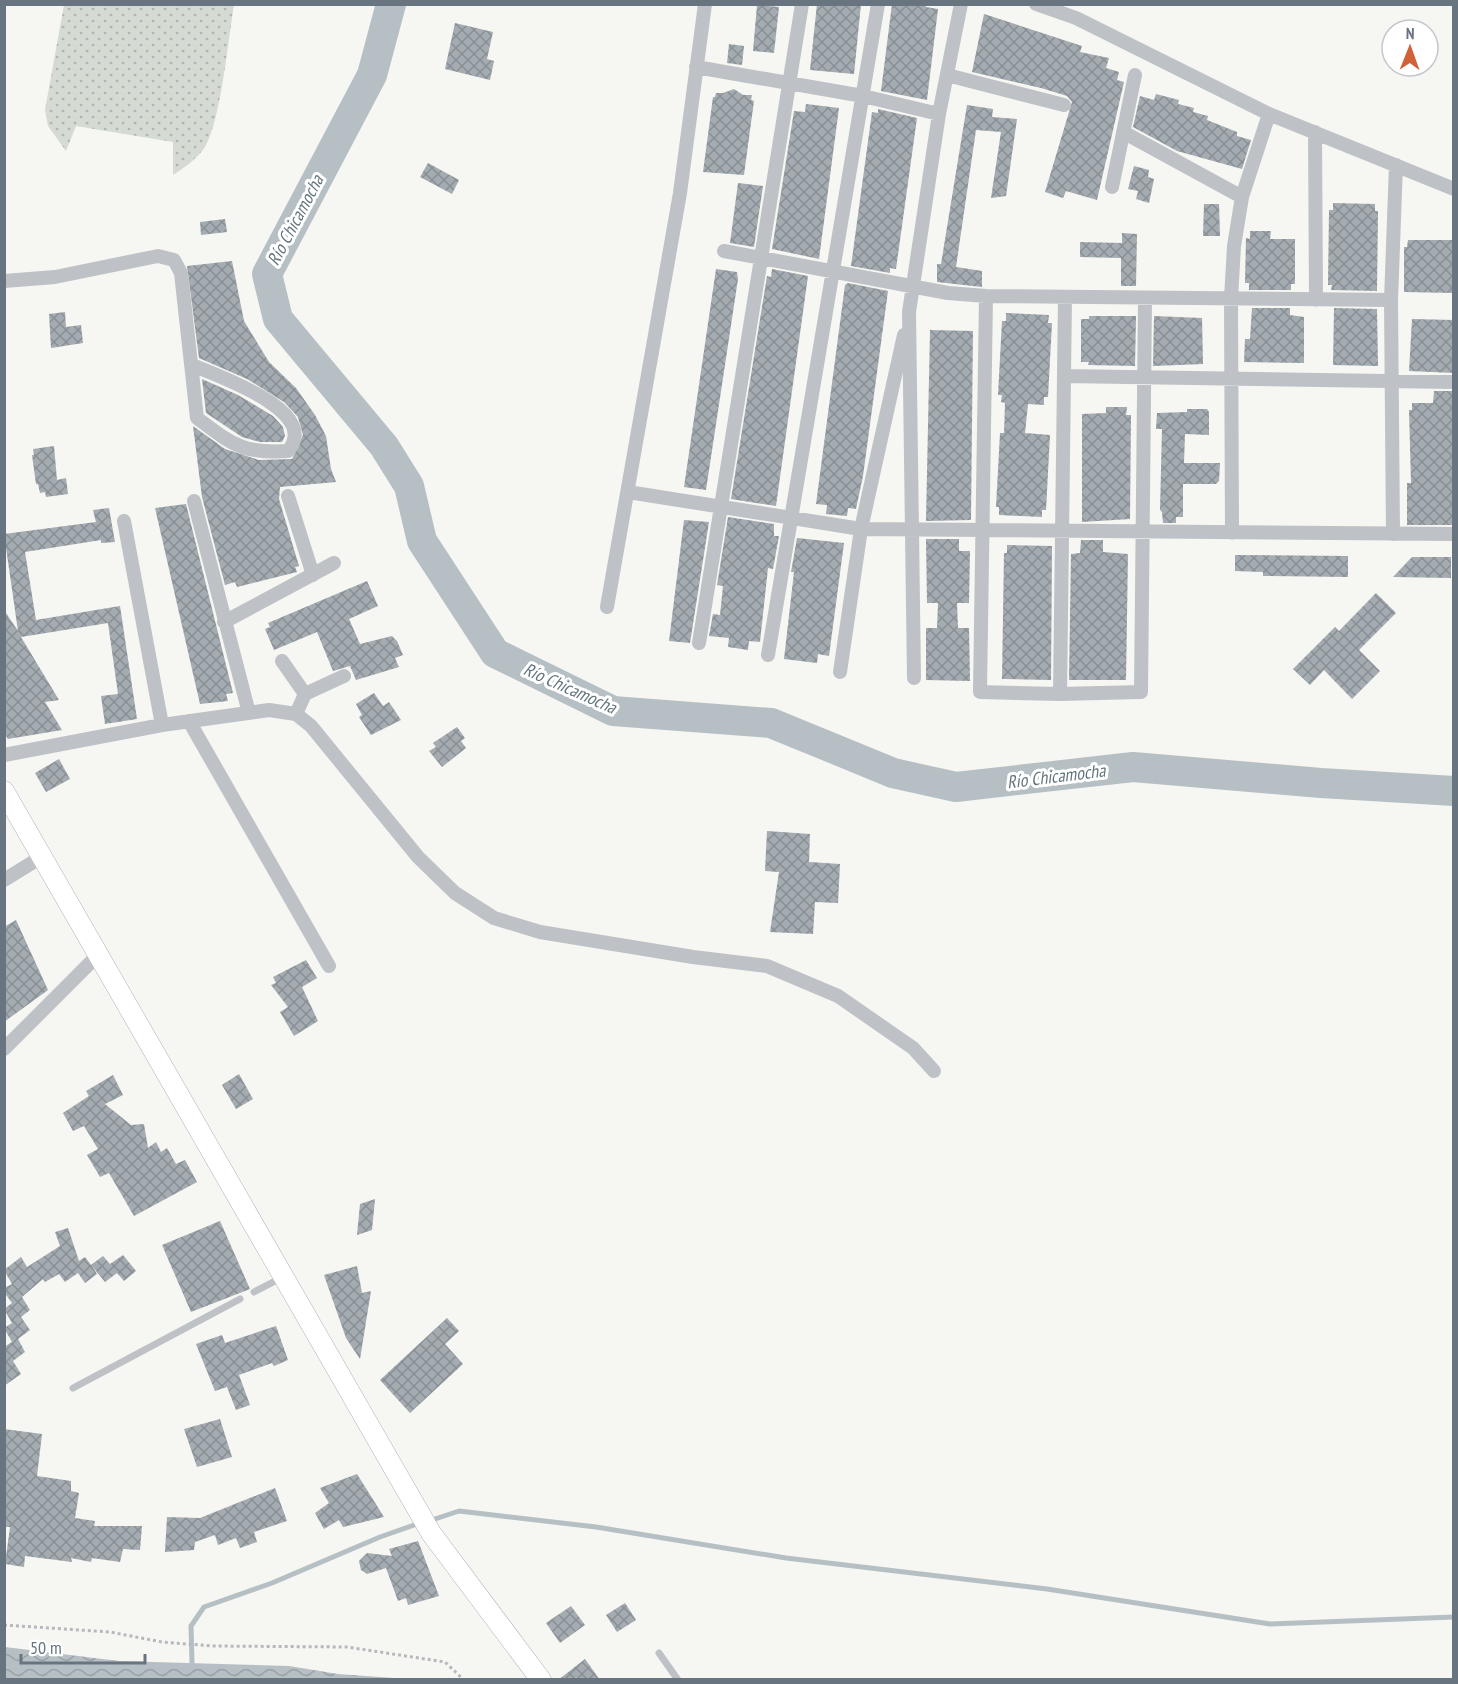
<svg xmlns="http://www.w3.org/2000/svg" width="1458" height="1684" viewBox="0 0 1458 1684" font-family="'PT Sans Narrow',sans-serif">
<style>
.grass{fill:url(#grass-dots)}
.water{fill:url(#water-waves)}
.lines{fill:none;stroke-linecap:round;stroke-linejoin:round}
.stream{stroke:#b6c0c4;stroke-width:5}
.river{stroke:#b6c0c4;stroke-width:30}
.building{fill:url(#building-cross-hatch)}
.secondary-casing{stroke:#b0b5b9;stroke-width:21}
.path{stroke:#b6b9bc;stroke-width:3;stroke-dasharray:3 3;stroke-linecap:butt}
.lane{stroke:#bec1c5;stroke-width:7}
.street{stroke:#bec1c5;stroke-width:14}
.secondary{stroke:#fff;stroke-width:20}
.labels{text-anchor:middle;dominant-baseline:central;stroke-width:6;stroke-linejoin:round;paint-order:stroke}
.water-label{font-size:18px;font-style:italic;fill:#64767d;stroke:#fff}
</style>
<defs>
<pattern id="grass-dots" width="8" height="8" patternUnits="userSpaceOnUse" patternTransform="scale(1.5)"><rect width="8" height="8" fill="#d5dad3"/><path d="M2 2h.1M6 6h.1" fill="none" stroke="#b1b5b1" stroke-width="1.8" stroke-linecap="round"/></pattern>
<pattern id="water-waves" width="16" height="10" patternUnits="userSpaceOnUse" patternTransform="scale(1.5)"><rect width="16" height="10" fill="#b6c0c4"/><path d="M0 5q4-4 8 0t8 0" fill="none" stroke="#98a1a5"/></pattern>
<pattern id="building-cross-hatch" width="8" height="8" patternUnits="userSpaceOnUse" patternTransform="scale(1.5)"><rect width="8" height="8" fill="#a4abb1"/><path d="M0 0l8 8M0 8l8-8" fill="none" stroke="#899095"/></pattern>
</defs>
<rect width="100%" height="100%" fill="#f6f6f3"/>
<!-- grass -->
<path class="grass" d="M 64,5 L 234,5 C 228,40 221,119 205,147 C 197,159 185,167 173,175 L 173,142 L 76,126 L 66,151 L 48,126 L 45,110 Z"/>
<!-- water -->
<path class="water" d="M 5,1647 L 119,1661 L 289,1666 L 338,1674 L 408,1679 L 5,1679 Z"/>
<g class="lines">
<!-- stream -->
<path class="stream" d="M 429,1521 L 459,1511 L 596,1527 L 786,1558 L 1047,1589 L 1270,1624 L 1454,1617
M 192,1663 L 191,1626 L 204,1607 L 272,1583 L 380,1537 L 420,1523"/>
<!-- river -->
<path class="river" d="M 391,4 L 372,75 L 267,274 L 278,319 L 384,446 L 409,486 L 422,541 L 495,653 L 613,711 L 771,723 L 893,773 L 956,787 L 1133,767 L 1321,783 L 1454,791"/>
</g>
<!-- building -->
<path class="building" d="M 817,4 L 861,4 L 854,74 L 810,70 Z
M 892,4 L 926,4 L 926,7 L 938,9 L 927,100 L 881,91 Z
M 757,5 L 779,7 L 774,53 L 753,51 Z
M 984,14 L 1082,46 L 1080,52 L 1109,58 L 1106,68 L 1119,72 L 1117,80 L 1124,82 L 1097,200 L 1066,191 L 1063,198 L 1045,192 L 1072,102 L 1067,96 L 1041,88 L 972,72 Z
M 455,23 L 493,32 L 487,59 L 494,61 L 490,80 L 445,69 Z
M 729,44 L 744,46 L 742,65 L 727,63 Z
M 734,89 L 743,95 L 752,95 L 751,100 L 754,101 L 744,175 L 703,172 L 713,97 L 715,97 L 716,93 L 723,93 Z
M 1156,94 L 1179,100 L 1178,104 L 1194,108 L 1193,112 L 1208,116 L 1207,120 L 1237,132 L 1237,136 L 1251,140 L 1242,169 L 1177,151 L 1133,127 L 1140,96 L 1154,100 Z
M 806,104 L 839,108 L 819,259 L 772,249 L 794,111 L 805,112 Z
M 967,105 L 993,109 L 992,117 L 1017,119 L 1006,196 L 991,198 L 1001,132 L 976,130 L 956,267 L 982,271 L 982,287 L 937,282 L 937,264 L 941,264 Z
M 878,109 L 917,118 L 896,269 L 890,268 L 890,273 L 851,266 L 872,112 L 878,113 Z
M 428,163 L 459,180 L 452,194 L 420,177 Z
M 1134,166 L 1149,170 L 1148,177 L 1154,179 L 1149,203 L 1136,199 L 1138,191 L 1128,189 Z
M 738,183 L 763,186 L 754,247 L 730,243 Z
M 1333,203 L 1375,204 L 1375,211 L 1378,211 L 1377,291 L 1331,290 L 1332,285 L 1328,285 L 1329,210 L 1333,210 Z
M 1204,204 L 1219,204 L 1220,236 L 1203,236 Z
M 225,219 L 227,232 L 201,235 L 200,222 Z
M 1250,231 L 1271,231 L 1270,239 L 1295,239 L 1295,284 L 1291,284 L 1291,290 L 1249,290 L 1249,283 L 1245,283 L 1246,238 L 1250,239 Z
M 1122,233 L 1137,234 L 1136,286 L 1121,286 L 1121,258 L 1080,257 L 1080,242 L 1122,243 Z
M 1408,240 L 1452,240 L 1454,293 L 1404,292 L 1404,247 L 1407,247 Z
M 232,261 L 244,321 L 269,362 L 296,388 L 315,415 L 326,436 L 331,469 L 336,482 L 280,487 L 279,499 L 299,566 L 295,567 L 297,572 L 237,587 L 235,582 L 225,585 L 202,497 L 193,426 L 225,449 L 259,460 L 292,459 L 303,435 L 298,417 L 284,402 L 247,379 L 199,358 L 187,266 Z
M 716,269 L 737,272 L 738,279 L 706,490 L 684,487 Z
M 772,269 L 808,276 L 776,506 L 731,499 L 767,276 L 771,277 Z
M 848,283 L 888,291 L 863,476 L 856,509 L 848,508 L 847,516 L 826,514 L 827,505 L 816,504 L 845,285 Z
M 1252,308 L 1290,308 L 1290,315 L 1304,317 L 1304,363 L 1244,362 L 1245,339 L 1250,339 Z
M 1334,308 L 1377,309 L 1378,366 L 1333,365 Z
M 65,312 L 66,327 L 81,325 L 83,343 L 51,348 L 49,314 Z
M 1006,313 L 1049,315 L 1048,323 L 1052,323 L 1048,397 L 1044,397 L 1044,405 L 1028,404 L 1025,433 L 1050,435 L 1046,510 L 1042,510 L 1042,517 L 999,515 L 999,507 L 996,507 L 1000,433 L 1004,433 L 1005,403 L 1001,402 L 1002,395 L 998,395 L 1002,321 L 1006,321 Z
M 1089,316 L 1136,316 L 1135,366 L 1088,365 L 1089,362 L 1081,362 L 1081,319 L 1089,319 Z
M 1154,316 L 1202,318 L 1203,364 L 1153,366 Z
M 1412,319 L 1454,320 L 1454,373 L 1409,371 Z
M 930,330 L 973,331 L 971,520 L 926,521 Z
M 202,379 L 238,395 L 273,416 L 283,427 L 285,436 L 282,442 L 260,442 L 242,437 L 206,413 Z
M 1434,391 L 1454,391 L 1454,525 L 1407,525 L 1407,483 L 1411,483 L 1409,410 L 1412,410 L 1412,403 L 1433,403 Z
M 1106,407 L 1127,407 L 1126,415 L 1131,415 L 1130,519 L 1082,522 L 1082,414 L 1106,413 Z
M 1187,409 L 1207,409 L 1209,412 L 1209,435 L 1185,434 L 1184,463 L 1220,463 L 1219,481 L 1216,484 L 1183,484 L 1183,517 L 1176,517 L 1176,523 L 1163,523 L 1162,512 L 1160,510 L 1162,429 L 1156,429 L 1157,413 L 1187,412 Z
M 54,446 L 57,480 L 66,478 L 68,494 L 46,497 L 45,492 L 40,493 L 38,484 L 36,484 L 32,455 L 34,455 L 33,449 Z
M 186,504 L 233,693 L 226,694 L 228,701 L 200,704 L 155,508 Z
M 109,508 L 115,542 L 101,543 L 101,540 L 25,552 L 36,620 L 120,606 L 137,719 L 105,724 L 101,696 L 118,694 L 108,623 L 21,637 L 59,700 L 45,702 L 62,730 L 8,739 L 4,733 L 4,610 L 18,631 L 4,534 L 96,522 L 93,510 Z
M 728,517 L 774,524 L 774,536 L 779,536 L 773,569 L 768,568 L 760,642 L 749,641 L 748,650 L 728,647 L 729,638 L 709,636 L 713,614 L 720,615 L 723,586 L 717,585 Z
M 684,520 L 709,522 L 690,643 L 669,641 Z
M 797,538 L 844,543 L 829,656 L 818,654 L 817,663 L 784,659 L 794,572 L 791,572 Z
M 926,539 L 959,539 L 959,551 L 970,551 L 969,603 L 957,603 L 958,628 L 969,628 L 970,681 L 926,680 L 926,628 L 937,628 L 938,603 L 927,603 Z
M 1081,540 L 1103,540 L 1103,552 L 1128,554 L 1126,680 L 1069,680 L 1071,554 L 1080,553 Z
M 1007,545 L 1052,546 L 1051,680 L 1002,679 L 1004,553 L 1007,553 Z
M 1235,555 L 1348,556 L 1348,577 L 1263,576 L 1263,572 L 1235,571 Z
M 1412,557 L 1451,557 L 1451,578 L 1393,577 Z
M 367,581 L 378,606 L 349,619 L 360,644 L 392,636 L 397,641 L 403,655 L 395,658 L 399,667 L 356,680 L 350,666 L 333,671 L 317,632 L 274,650 L 265,629 L 270,627 L 268,623 Z
M 1376,593 L 1396,613 L 1359,650 L 1380,671 L 1352,699 L 1324,670 L 1310,685 L 1293,669 L 1335,627 L 1339,631 Z
M 374,693 L 383,706 L 389,702 L 401,720 L 371,735 L 359,717 L 362,715 L 356,704 Z
M 457,727 L 465,738 L 461,741 L 466,748 L 442,767 L 429,751 L 436,747 L 433,743 Z
M 59,759 L 70,779 L 46,792 L 35,773 Z
M 767,831 L 810,834 L 809,862 L 840,864 L 838,903 L 815,902 L 813,934 L 770,932 L 779,872 L 765,871 Z
M 16,920 L 48,990 L 4,1022 L 4,927 Z
M 306,960 L 317,978 L 302,987 L 318,1021 L 294,1036 L 280,1012 L 288,1007 L 271,985 L 276,983 L 273,977 Z
M 239,1074 L 253,1099 L 236,1109 L 222,1085 Z
M 113,1075 L 123,1095 L 105,1104 L 131,1125 L 144,1124 L 148,1148 L 156,1142 L 161,1152 L 167,1148 L 176,1164 L 185,1160 L 197,1182 L 134,1216 L 109,1173 L 100,1177 L 87,1155 L 98,1149 L 84,1126 L 73,1131 L 63,1113 L 89,1096 L 86,1091 Z
M 375,1199 L 372,1230 L 357,1235 L 360,1204 Z
M 220,1221 L 250,1289 L 191,1312 L 162,1245 Z
M 68,1228 L 79,1261 L 85,1257 L 91,1265 L 103,1256 L 110,1264 L 123,1255 L 136,1271 L 124,1281 L 117,1273 L 105,1282 L 92,1266 L 97,1274 L 85,1283 L 78,1273 L 65,1282 L 59,1274 L 45,1282 L 43,1279 L 22,1297 L 30,1310 L 21,1317 L 30,1330 L 18,1339 L 25,1352 L 13,1361 L 21,1374 L 4,1386 L 4,1347 L 12,1342 L 4,1328 L 12,1323 L 4,1309 L 12,1303 L 4,1292 L 4,1288 L 12,1284 L 4,1270 L 21,1257 L 27,1267 L 60,1246 L 55,1232 Z
M 357,1266 L 362,1293 L 371,1291 L 360,1359 L 346,1338 L 324,1275 Z
M 447,1318 L 459,1331 L 445,1344 L 463,1364 L 410,1413 L 380,1380 Z
M 276,1326 L 288,1360 L 274,1366 L 272,1363 L 239,1375 L 250,1405 L 236,1410 L 227,1387 L 215,1391 L 196,1344 L 222,1335 L 225,1343 Z
M 220,1419 L 232,1457 L 197,1467 L 184,1429 Z
M 4,1429 L 42,1434 L 37,1476 L 71,1481 L 71,1491 L 79,1493 L 75,1518 L 95,1521 L 94,1526 L 142,1526 L 140,1550 L 123,1549 L 120,1562 L 92,1558 L 91,1562 L 71,1558 L 72,1562 L 25,1556 L 24,1567 L 5,1564 L 10,1527 L 4,1527 Z
M 357,1474 L 384,1517 L 343,1527 L 339,1520 L 324,1529 L 315,1513 L 329,1503 L 320,1488 Z
M 275,1488 L 287,1521 L 254,1532 L 257,1542 L 240,1548 L 236,1538 L 218,1545 L 215,1535 L 195,1542 L 194,1550 L 165,1552 L 167,1517 L 200,1518 Z
M 418,1541 L 439,1596 L 408,1605 L 406,1598 L 398,1601 L 386,1568 L 367,1574 L 361,1570 L 359,1561 L 367,1553 L 392,1556 L 389,1549 Z
M 625,1603 L 636,1620 L 617,1632 L 606,1615 Z
M 571,1606 L 585,1625 L 560,1643 L 546,1623 Z
M 585,1659 L 600,1680 L 558,1680 Z"/>
<g class="lines">
<!-- secondary casing -->
<g class="secondary-casing">
<path id="secondary" d="M 4,791 L 431,1533 L 541,1680"/>
</g>
<!-- path -->
<path class="path" d="M 4,1625 L 110,1632 L 162,1642 L 212,1646 L 347,1647 L 445,1662 L 464,1680"/>
<!-- lane -->
<path class="lane" d="M 254,1292 L 281,1278
M 73,1388 L 240,1299
M 659,1653 L 678,1680"/>
<!-- street -->
<path class="street" d="M 1036,4 L 1076,18 L 1269,114 L 1454,189
M 696,67 L 863,96 L 939,114
M 947,75 L 1064,105
M 1123,132 L 1242,197
M 1315,132 L 1316,300
M 1112,187 L 1135,75
M 724,251 L 948,293 L 986,296 L 1391,300
M 4,281 L 55,277 L 158,256 L 174,260 L 181,273 L 197,418 C 232,444 242,454 288,451 C 322,411 217,376 192,365
M 986,296 L 980,692 L 1060,694 L 1141,692 L 1145,298
M 1064,376 L 1454,382
M 628,492 L 861,529 L 1454,534
M 288,496 L 313,575
M 194,501 L 249,713
M 124,521 L 162,725
M 1232,533 L 1231,299 L 1234,246 L 1242,197 L 1269,114
M 1393,534 L 1391,300 L 1396,165
M 607,607 L 680,193 L 705,4
M 224,622 L 334,563
M 699,643 L 802,4
M 768,655 L 878,4
M 282,661 L 305,694
M 840,672 L 861,529 L 904,335
M 914,678 L 909,312 L 939,114 L 961,4
M 1060,694 L 1065,297
M 296,714 L 305,694 L 344,676
M 189,721 L 329,966
M 4,755 L 162,725 L 269,710 L 296,714 L 311,726 L 418,857 L 455,893 L 494,918 L 540,932 L 693,957 L 767,966 L 838,996 L 913,1048 L 934,1071
M 4,880 L 43,856
M 4,1049 L 100,953"/>
<!-- secondary -->
<use href="#secondary" class="secondary"/>
</g>
<g class="labels">
<!-- water labels -->
<g class="water-label">
<text transform="translate(295 220) rotate(-62)">Río Chicamocha</text>
<text transform="translate(570 688) rotate(24)">Río Chicamocha</text>
<text transform="translate(1056 776) rotate(-7)">Río Chicamocha</text>
</g>
</g>
<!-- border -->
<rect width="1458" height="1684" fill="none" stroke="#687581" stroke-width="12"/>
<!-- north arrow -->
<g transform="translate(1410 48) rotate(1)"><circle r="28" fill="#ffffff" stroke="#c3c8cd" stroke-width="1.5"/>
<path d="M0-4.5L10 22L0 15L-10 22Z" fill="#d06139"/>
<text y="-9" font-size="16" font-weight="bold" text-anchor="middle" fill="#687581">N</text>
</g>
<!-- scale -->
<path d="M21 1654v9h124v-9" fill="none" stroke="#687581" stroke-width="3"/>
<text x="30" y="1654" font-size="18" fill="#687581" stroke="#ffffff" stroke-width="4.5" paint-order="stroke">50 m</text>
</svg>
